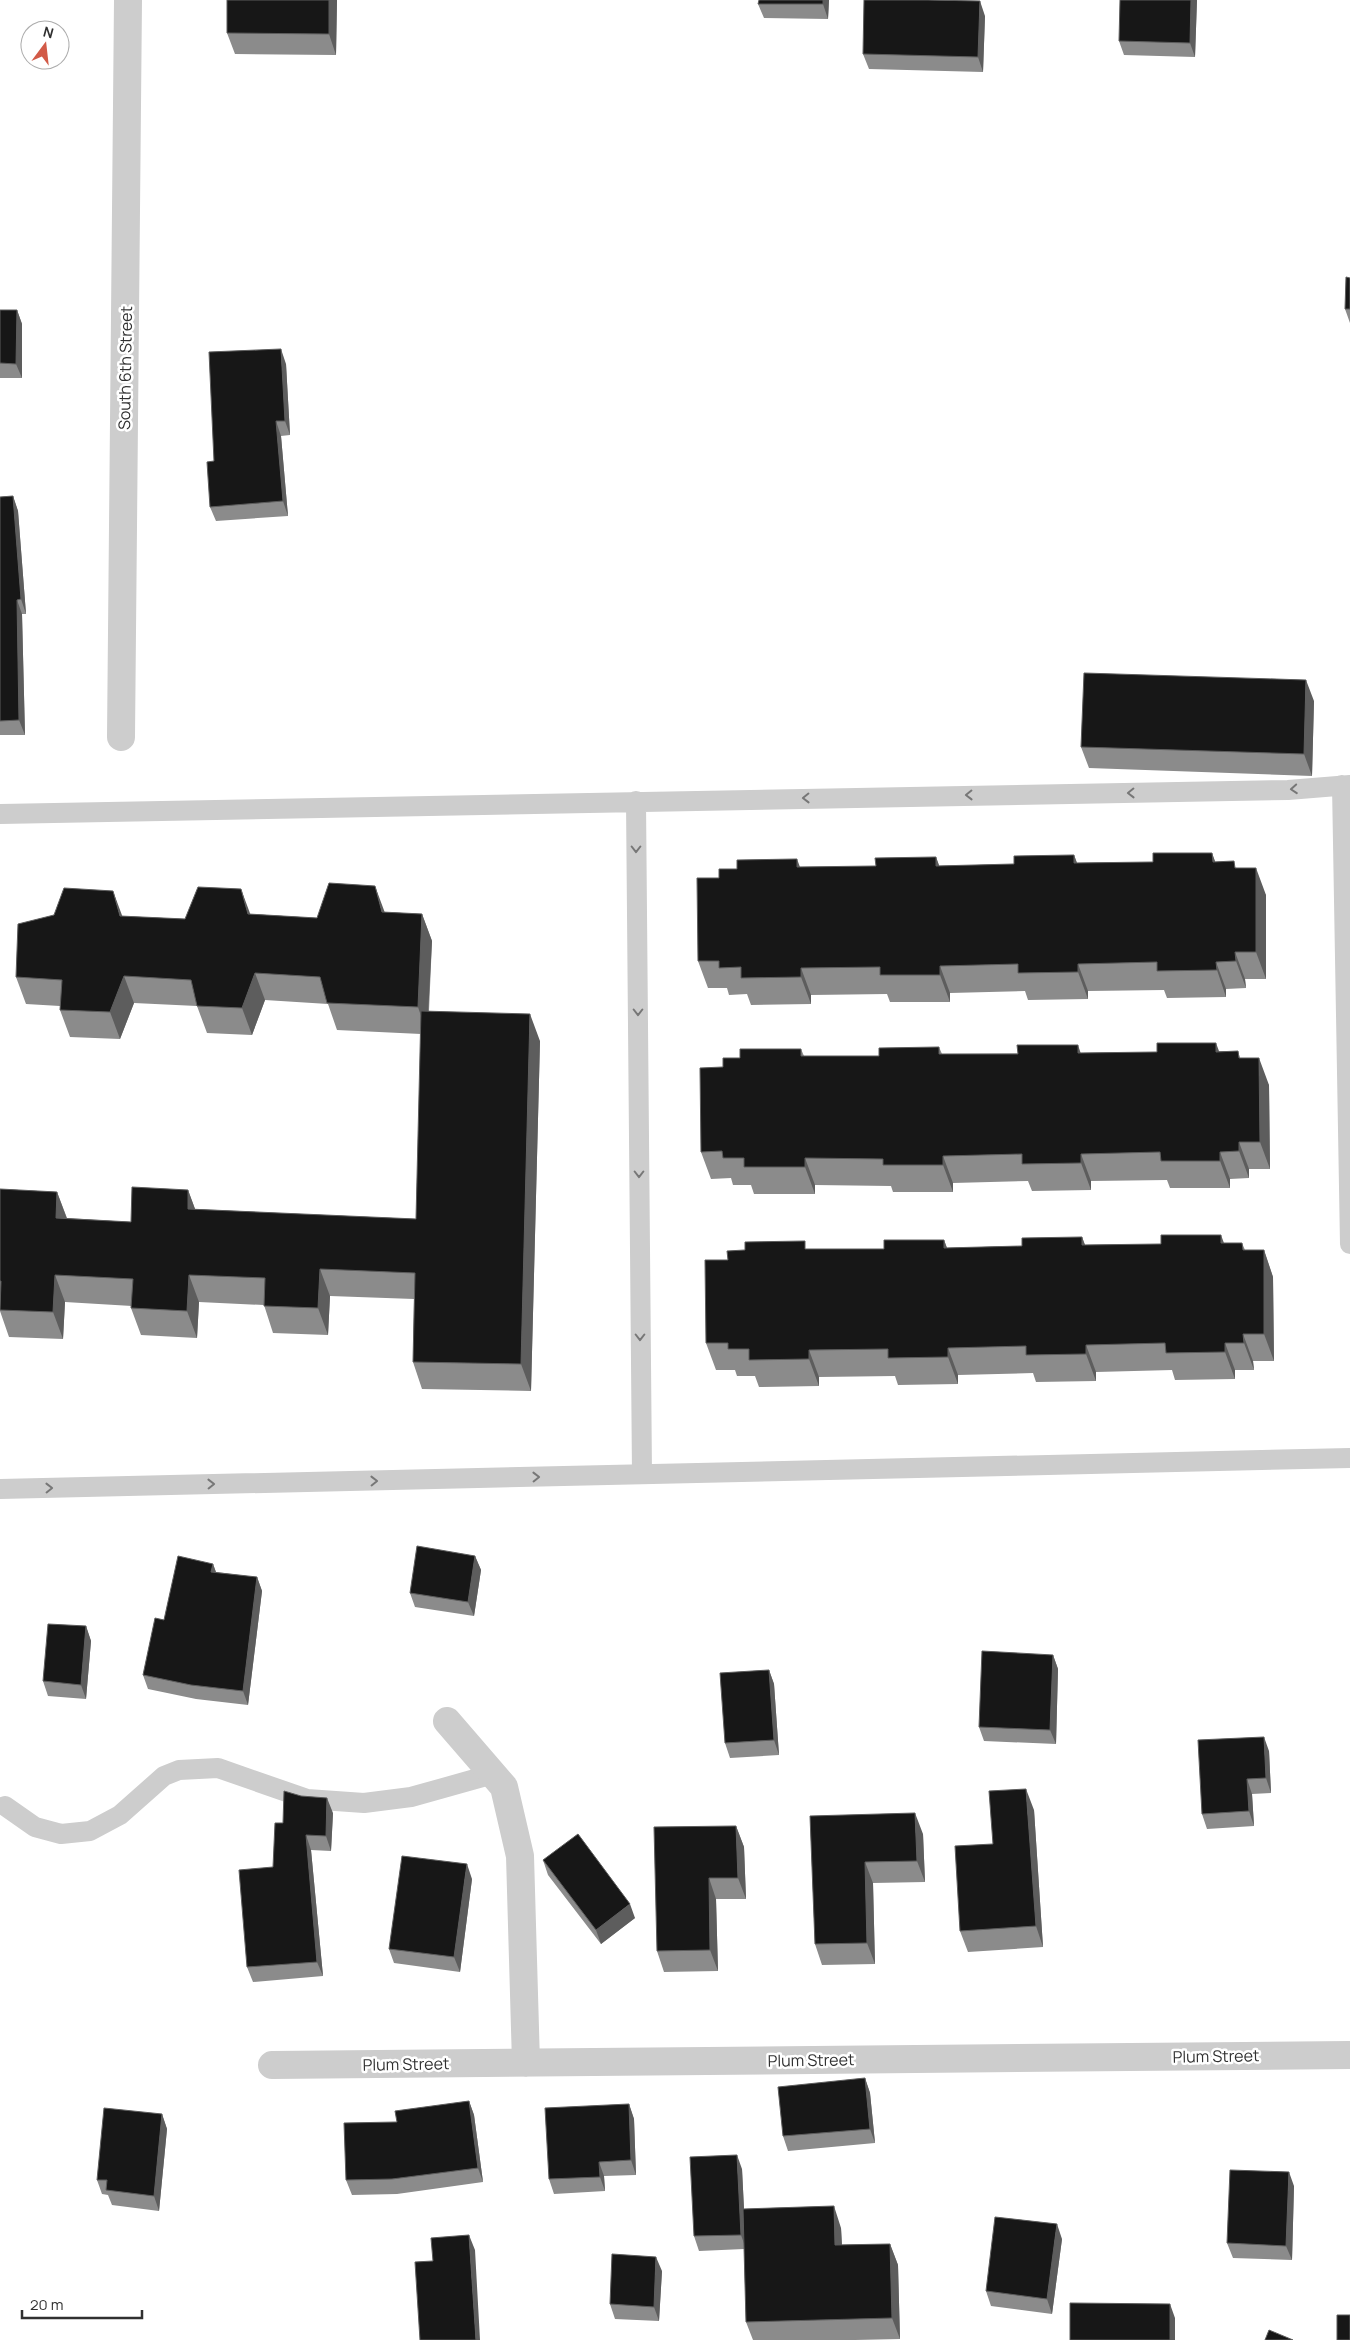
<svg xmlns="http://www.w3.org/2000/svg" width="1350" height="2340" viewBox="0 0 1350 2340" font-family="Manrope,sans-serif">
<style>
.lines{fill:none;stroke-linecap:round;stroke-linejoin:round}
.service{stroke:#cdcdcd;stroke-width:20}
.minor{stroke:#cdcdcd;stroke-width:28}
.wall{fill:#8b8b8b}
.shaded-wall{fill:#5d5d5d}
.building{fill:#171717;stroke:#5d5d5d}
.oneway{stroke:#777}
.labels{text-anchor:middle;dominant-baseline:central;stroke-width:5;stroke-linejoin:round;paint-order:stroke}
.street-label{font-size:16px;fill:#303030;stroke:#fff}
</style>
<rect width="100%" height="100%" fill="#fff"/>
<g class="lines">
<!-- service -->
<path class="service" d="M 1342,785 L 1350,1244
M 636,801 L 642,1474
M 0,814 L 1288,790 L 1350,785
M 0,1489 L 1350,1458
M 5,1806 L 35,1827 L 61,1834 L 90,1831 L 120,1815 L 164,1776 L 179,1770 L 218,1768 L 307,1799 L 364,1803 L 411,1797 L 493,1774"/>
<!-- minor -->
<path class="minor" d="M 121,737 L 128,0
M 447,1721 L 504,1787 L 520,1856 L 526,2063
M 272,2065 L 1350,2055"/>
</g>
<!-- wall -->
<path class="wall" d="M 337,0 L 336,55 L 235,54 L 227,33 Z
M 829,0 L 828,19 L 764,18 L 758,4 Z
M 1197,0 L 1195,57 L 1124,55 L 1119,41 Z
M 985,16 L 983,72 L 869,69 L 863,54 Z
M 1350,278 L 1350,323 L 1345,309 Z
M 0,310 L 17,310 L 22,324 L 22,378 L 0,378 Z
M 286,364 L 290,435 L 281,436 L 288,516 L 216,521 L 210,507 Z
M 13,496 L 18,511 L 26,614 L 22,614 L 25,735 L 0,735 L 0,497 Z
M 1314,701 L 1312,776 L 1089,768 L 1081,747 Z
M 1212,853 L 1215,862 L 1237,868 L 1266,895 L 1266,979 L 1245,979 L 1246,988 L 1226,989 L 1226,997 L 1167,998 L 1164,990 L 1088,991 L 1088,999 L 1028,1000 L 1025,991 L 950,993 L 950,1002 L 890,1002 L 887,994 L 811,995 L 811,1004 L 751,1005 L 747,994 L 729,995 L 727,988 L 708,988 L 698,961 L 719,878 L 737,869 L 876,866 L 936,857 L 939,866 L 1014,864 L 1074,855 L 1077,863 L 1153,862 Z
M 385,912 L 422,914 L 432,941 L 429,1011 L 540,1041 L 531,1391 L 422,1389 L 413,1362 L 414,1299 L 330,1296 L 328,1335 L 273,1333 L 264,1305 L 199,1302 L 197,1338 L 141,1335 L 131,1308 L 132,1306 L 65,1302 L 63,1339 L 9,1337 L 0,1311 L 0,1189 L 57,1192 L 67,1218 L 131,1222 L 188,1190 L 195,1209 L 416,1219 L 421,1034 L 337,1030 L 328,1004 L 265,1000 L 252,1035 L 207,1033 L 197,1006 L 134,1003 L 120,1039 L 70,1037 L 60,1010 L 60,1006 L 26,1004 L 16,977 L 122,916 L 185,919 L 251,914 L 317,918 Z
M 939,1047 L 942,1054 L 1081,1053 L 1238,1051 L 1240,1058 L 1269,1085 L 1270,1169 L 1249,1169 L 1249,1178 L 1230,1179 L 1230,1188 L 1170,1188 L 1167,1180 L 1091,1181 L 1091,1190 L 1032,1191 L 1028,1181 L 953,1183 L 953,1192 L 893,1192 L 891,1186 L 815,1185 L 815,1194 L 754,1194 L 751,1185 L 733,1185 L 731,1178 L 711,1179 L 701,1152 L 723,1067 L 740,1058 L 801,1049 L 804,1056 L 879,1056 Z
M 1082,1237 L 1085,1245 L 1242,1243 L 1245,1250 L 1264,1250 L 1273,1277 L 1274,1361 L 1253,1361 L 1254,1370 L 1235,1370 L 1235,1379 L 1175,1380 L 1172,1370 L 1096,1372 L 1096,1381 L 1036,1382 L 1033,1373 L 958,1375 L 958,1384 L 898,1385 L 895,1376 L 819,1377 L 819,1386 L 759,1387 L 755,1376 L 737,1376 L 735,1370 L 716,1370 L 706,1343 L 728,1260 L 745,1250 L 808,1249 L 884,1249 L 944,1240 L 947,1248 L 1022,1246 Z
M 475,1556 L 481,1570 L 474,1616 L 415,1607 L 410,1593 Z
M 213,1564 L 216,1572 L 257,1577 L 262,1591 L 248,1705 L 196,1699 L 148,1689 L 143,1675 L 164,1620 Z
M 86,1626 L 91,1641 L 86,1699 L 48,1696 L 43,1681 Z
M 1053,1655 L 1058,1669 L 1056,1744 L 984,1741 L 979,1727 Z
M 769,1670 L 774,1684 L 779,1755 L 730,1758 L 725,1743 Z
M 1269,1751 L 1271,1793 L 1252,1794 L 1254,1826 L 1207,1829 L 1202,1814 Z
M 1034,1810 L 1043,1947 L 968,1952 L 960,1931 L 993,1844 Z
M 333,1813 L 331,1851 L 311,1850 L 323,1976 L 253,1982 L 247,1967 L 273,1867 L 283,1823 Z
M 810,1816 L 923,1834 L 925,1882 L 873,1883 L 875,1964 L 822,1965 L 815,1944 Z
M 736,1826 L 744,1847 L 746,1899 L 716,1899 L 718,1971 L 664,1972 L 657,1951 Z
M 543,1860 L 635,1918 L 601,1944 L 548,1875 Z
M 472,1879 L 460,1972 L 394,1963 L 389,1949 Z
M 865,2078 L 870,2093 L 875,2143 L 788,2151 L 783,2136 Z
M 469,2101 L 474,2115 L 483,2182 L 397,2194 L 352,2195 L 346,2180 L 397,2122 Z
M 629,2104 L 634,2119 L 636,2175 L 604,2176 L 605,2191 L 554,2194 L 549,2179 Z
M 162,2114 L 167,2129 L 159,2211 L 112,2205 L 108,2195 L 102,2194 L 97,2180 Z
M 742,2169 L 744,2209 L 841,2228 L 842,2245 L 890,2244 L 898,2265 L 900,2339 L 855,2340 L 753,2340 L 746,2322 L 744,2249 L 699,2251 L 694,2236 Z
M 1294,2186 L 1292,2260 L 1233,2258 L 1227,2243 Z
M 1062,2239 L 1052,2314 L 991,2306 L 986,2291 Z
M 662,2271 L 659,2321 L 615,2319 L 610,2304 Z"/>
<!-- shaded-wall -->
<path class="shaded-wall" d="M 329,0 L 337,0 L 336,55 L 329,34 Z
M 823,0 L 829,0 L 828,19 L 823,4 Z
M 1191,0 L 1197,0 L 1195,57 L 1190,43 Z
M 980,1 L 985,16 L 983,72 L 978,57 Z
M 17,310 L 22,324 L 22,378 L 16,364 Z
M 281,349 L 286,364 L 290,435 L 285,421 Z
M 276,421 L 281,436 L 288,516 L 283,501 Z
M 13,496 L 18,511 L 26,614 L 21,599 Z
M 17,600 L 22,614 L 25,735 L 19,720 Z
M 1306,680 L 1314,701 L 1312,776 L 1304,754 Z
M 1212,853 L 1222,880 L 1213,862 Z
M 1074,855 L 1084,882 L 1074,863 Z
M 936,857 L 946,884 L 936,866 Z
M 797,859 L 807,886 L 797,867 Z
M 1256,868 L 1266,895 L 1266,979 L 1256,952 Z
M 375,886 L 385,913 L 382,912 Z
M 241,889 L 251,916 L 248,914 Z
M 113,891 L 123,918 L 120,916 Z
M 422,914 L 432,941 L 427,1034 L 418,1007 Z
M 1235,952 L 1245,979 L 1246,988 L 1236,961 Z
M 1216,962 L 1226,989 L 1226,997 L 1217,970 Z
M 1078,964 L 1088,991 L 1088,999 L 1078,972 Z
M 940,966 L 950,993 L 950,1002 L 940,975 Z
M 801,968 L 811,995 L 811,1004 L 801,977 Z
M 255,973 L 265,1000 L 252,1035 L 242,1008 Z
M 124,976 L 134,1003 L 120,1039 L 110,1012 Z
M 530,1014 L 540,1041 L 531,1391 L 521,1364 Z
M 1216,1043 L 1226,1070 L 1216,1052 Z
M 1078,1045 L 1087,1072 L 1078,1053 Z
M 1259,1058 L 1269,1085 L 1270,1169 L 1260,1142 Z
M 1239,1142 L 1249,1169 L 1249,1178 L 1239,1151 Z
M 1220,1152 L 1230,1179 L 1230,1188 L 1220,1161 Z
M 1081,1154 L 1091,1181 L 1091,1190 L 1081,1163 Z
M 943,1156 L 953,1183 L 953,1192 L 943,1165 Z
M 805,1158 L 815,1185 L 815,1194 L 805,1167 Z
M 188,1190 L 198,1217 L 188,1209 Z
M 57,1192 L 67,1219 L 56,1218 Z
M 1221,1235 L 1231,1262 L 1221,1243 Z
M 1082,1237 L 1092,1264 L 1082,1245 Z
M 944,1240 L 954,1267 L 944,1248 Z
M 1264,1250 L 1273,1277 L 1274,1361 L 1264,1334 Z
M 320,1269 L 330,1296 L 328,1335 L 318,1308 Z
M 55,1275 L 65,1302 L 63,1339 L 53,1312 Z
M 189,1275 L 199,1302 L 197,1338 L 187,1311 Z
M 1243,1334 L 1253,1361 L 1254,1370 L 1244,1343 Z
M 1225,1343 L 1235,1370 L 1235,1379 L 1225,1352 Z
M 1086,1345 L 1096,1372 L 1096,1381 L 1086,1354 Z
M 948,1348 L 958,1375 L 958,1384 L 948,1357 Z
M 809,1350 L 819,1377 L 819,1386 L 809,1359 Z
M 475,1556 L 481,1570 L 474,1616 L 468,1602 Z
M 213,1564 L 218,1578 L 211,1572 Z
M 257,1577 L 262,1591 L 248,1705 L 243,1691 Z
M 86,1626 L 91,1641 L 86,1699 L 81,1685 Z
M 1053,1655 L 1058,1669 L 1056,1744 L 1050,1730 Z
M 769,1670 L 774,1684 L 779,1755 L 774,1740 Z
M 1264,1737 L 1269,1751 L 1271,1793 L 1266,1778 Z
M 1247,1779 L 1252,1794 L 1254,1826 L 1249,1811 Z
M 1026,1789 L 1034,1810 L 1043,1947 L 1036,1926 Z
M 327,1798 L 333,1813 L 331,1851 L 326,1836 Z
M 915,1813 L 923,1834 L 925,1882 L 917,1861 Z
M 736,1826 L 744,1847 L 746,1899 L 738,1878 Z
M 306,1835 L 311,1850 L 323,1976 L 317,1962 Z
M 865,1862 L 873,1883 L 875,1964 L 867,1943 Z
M 467,1864 L 472,1879 L 460,1972 L 454,1957 Z
M 709,1878 L 716,1899 L 718,1971 L 710,1950 Z
M 630,1904 L 635,1918 L 601,1944 L 596,1930 Z
M 865,2078 L 870,2093 L 875,2143 L 870,2129 Z
M 469,2101 L 474,2115 L 483,2182 L 478,2168 Z
M 629,2104 L 634,2119 L 636,2175 L 631,2160 Z
M 162,2114 L 167,2129 L 159,2211 L 154,2196 Z
M 737,2155 L 742,2169 L 746,2249 L 741,2235 Z
M 599,2162 L 604,2176 L 605,2191 L 600,2177 Z
M 1289,2172 L 1294,2186 L 1292,2260 L 1286,2246 Z
M 834,2206 L 841,2228 L 843,2266 L 835,2245 Z
M 1057,2224 L 1062,2239 L 1052,2314 L 1047,2299 Z
M 469,2235 L 475,2250 L 480,2340 L 476,2340 Z
M 890,2244 L 898,2265 L 900,2339 L 892,2318 Z
M 656,2257 L 662,2271 L 659,2321 L 654,2307 Z
M 1170,2304 L 1175,2318 L 1175,2340 L 1170,2340 Z"/>
<!-- building -->
<path class="building" d="M 227,0 L 329,0 L 329,34 L 227,33 Z
M 759,0 L 823,0 L 823,4 L 758,4 Z
M 864,0 L 928,0 L 980,1 L 978,57 L 863,54 Z
M 1120,0 L 1191,0 L 1190,43 L 1119,41 Z
M 1346,277 L 1350,278 L 1350,309 L 1345,309 Z
M 0,310 L 17,310 L 16,364 L 0,363 Z
M 281,349 L 285,421 L 276,421 L 283,501 L 210,507 L 207,462 L 214,461 L 209,352 Z
M 13,496 L 21,599 L 17,600 L 19,720 L 0,721 L 0,497 Z
M 1084,673 L 1306,680 L 1304,754 L 1081,747 Z
M 1153,853 L 1212,853 L 1213,862 L 1234,861 L 1235,868 L 1256,868 L 1256,952 L 1235,952 L 1236,961 L 1216,962 L 1217,970 L 1157,971 L 1157,962 L 1078,964 L 1078,972 L 1018,973 L 1018,964 L 940,966 L 940,975 L 880,975 L 880,967 L 801,968 L 801,977 L 741,978 L 741,967 L 719,968 L 719,961 L 698,961 L 697,878 L 719,878 L 719,869 L 737,869 L 737,860 L 797,859 L 797,867 L 876,866 L 875,858 L 936,857 L 936,866 L 1014,864 L 1014,856 L 1074,855 L 1074,863 L 1153,862 Z
M 329,883 L 375,886 L 382,912 L 422,914 L 418,1007 L 327,1003 L 320,977 L 255,973 L 242,1008 L 197,1006 L 191,980 L 124,976 L 110,1012 L 60,1010 L 62,980 L 16,977 L 18,924 L 54,915 L 64,888 L 113,891 L 120,916 L 185,919 L 198,887 L 241,889 L 248,914 L 317,918 Z
M 421,1011 L 530,1014 L 521,1364 L 413,1362 L 415,1273 L 320,1269 L 318,1308 L 264,1306 L 265,1278 L 189,1275 L 187,1311 L 131,1308 L 133,1279 L 55,1275 L 53,1312 L 0,1310 L 1,1281 L 0,1281 L 0,1189 L 57,1192 L 56,1218 L 131,1222 L 132,1187 L 188,1190 L 188,1209 L 416,1219 Z
M 1157,1043 L 1216,1043 L 1216,1052 L 1238,1051 L 1239,1058 L 1259,1058 L 1260,1142 L 1239,1142 L 1239,1151 L 1220,1152 L 1220,1161 L 1161,1161 L 1160,1152 L 1081,1154 L 1081,1163 L 1022,1164 L 1022,1154 L 943,1156 L 943,1165 L 883,1165 L 883,1159 L 805,1158 L 805,1167 L 744,1167 L 744,1158 L 723,1158 L 722,1151 L 701,1152 L 700,1068 L 723,1067 L 723,1058 L 740,1058 L 740,1049 L 801,1049 L 801,1056 L 879,1056 L 879,1048 L 939,1047 L 939,1054 L 1018,1054 L 1017,1045 L 1078,1045 L 1078,1053 L 1157,1052 Z
M 1161,1235 L 1221,1235 L 1221,1243 L 1242,1243 L 1243,1250 L 1264,1250 L 1264,1334 L 1243,1334 L 1244,1343 L 1225,1343 L 1225,1352 L 1166,1353 L 1165,1343 L 1086,1345 L 1086,1354 L 1026,1355 L 1026,1346 L 948,1348 L 948,1357 L 888,1358 L 888,1349 L 809,1350 L 809,1359 L 749,1360 L 749,1349 L 728,1349 L 728,1343 L 706,1343 L 705,1260 L 728,1260 L 727,1251 L 745,1250 L 745,1242 L 805,1241 L 805,1249 L 884,1249 L 884,1240 L 944,1240 L 944,1248 L 1022,1246 L 1022,1238 L 1082,1237 L 1082,1245 L 1161,1244 Z
M 417,1546 L 475,1556 L 468,1602 L 410,1593 Z
M 178,1556 L 213,1564 L 211,1572 L 257,1577 L 243,1691 L 191,1685 L 143,1675 L 155,1618 L 164,1620 Z
M 48,1624 L 86,1626 L 81,1685 L 43,1681 Z
M 982,1651 L 1053,1655 L 1050,1730 L 979,1727 Z
M 769,1670 L 774,1740 L 725,1743 L 720,1673 Z
M 1264,1737 L 1266,1778 L 1247,1779 L 1249,1811 L 1202,1814 L 1198,1740 Z
M 1026,1789 L 1036,1926 L 960,1931 L 955,1846 L 993,1844 L 989,1791 Z
M 284,1791 L 301,1796 L 327,1798 L 326,1836 L 306,1835 L 317,1962 L 247,1967 L 239,1870 L 273,1867 L 275,1823 L 283,1823 Z
M 915,1813 L 917,1861 L 865,1862 L 867,1943 L 815,1944 L 810,1816 Z
M 736,1826 L 738,1878 L 709,1878 L 710,1950 L 657,1951 L 654,1827 Z
M 578,1834 L 630,1904 L 596,1930 L 543,1860 Z
M 402,1856 L 467,1864 L 454,1957 L 389,1949 Z
M 865,2078 L 870,2129 L 783,2136 L 778,2087 Z
M 469,2101 L 478,2168 L 392,2179 L 346,2180 L 344,2123 L 397,2122 L 395,2111 Z
M 629,2104 L 631,2160 L 599,2162 L 600,2177 L 549,2179 L 545,2108 Z
M 104,2108 L 162,2114 L 154,2196 L 106,2190 L 107,2180 L 97,2180 Z
M 737,2155 L 741,2235 L 694,2236 L 690,2157 Z
M 1230,2170 L 1289,2172 L 1286,2246 L 1227,2243 Z
M 834,2206 L 835,2245 L 890,2244 L 892,2318 L 746,2322 L 743,2209 Z
M 995,2217 L 1057,2224 L 1047,2299 L 986,2291 Z
M 469,2235 L 476,2340 L 420,2340 L 415,2262 L 433,2261 L 431,2238 Z
M 612,2254 L 656,2257 L 654,2307 L 610,2304 Z
M 1070,2303 L 1170,2304 L 1170,2340 L 1070,2340 Z
M 1337,2315 L 1350,2315 L 1350,2340 L 1337,2340 Z
M 1269,2330 L 1293,2340 L 1265,2340 Z"/>
<!-- one-way arrows -->
<defs><path id="oneway-chevron" d="M-2-3.5L2.5 0L-2 3.5" fill="none" stroke-width="1.6" stroke-linecap="round" stroke-linejoin="round" transform="scale(1.25)"/></defs>
<g class="oneway">
<use href="#oneway-chevron" transform="translate(1294 789) rotate(176)"/>
<use href="#oneway-chevron" transform="translate(1131 793) rotate(179)"/>
<use href="#oneway-chevron" transform="translate(969 795) rotate(179)"/>
<use href="#oneway-chevron" transform="translate(806 798) rotate(179)"/>
<use href="#oneway-chevron" transform="translate(636 849) rotate(90)"/>
<use href="#oneway-chevron" transform="translate(638 1012) rotate(90)"/>
<use href="#oneway-chevron" transform="translate(639 1174) rotate(90)"/>
<use href="#oneway-chevron" transform="translate(640 1337) rotate(90)"/>
<use href="#oneway-chevron" transform="translate(536 1477) rotate(-1)"/>
<use href="#oneway-chevron" transform="translate(374 1481) rotate(-1)"/>
<use href="#oneway-chevron" transform="translate(211 1484) rotate(-1)"/>
<use href="#oneway-chevron" transform="translate(49 1488) rotate(-1)"/>
</g>
<g class="labels">
<!-- street labels -->
<g class="street-label">
<text transform="translate(125 368) rotate(-89)">South 6th Street</text>
<text transform="translate(1216 2056) rotate(-1)">Plum Street</text>
<text transform="translate(811 2060) rotate(-1)">Plum Street</text>
<text transform="translate(406 2064) rotate(-1)">Plum Street</text>
</g>
</g>
<!-- north arrow -->
<g transform="translate(45 45) rotate(15)"><circle r="24" fill="#ffffff" stroke="#acacac"/>
<path d="M0-4L9 19L0 12L-9 19Z" fill="#d25a47"/>
<text y="-8" font-size="14" font-weight="bold" text-anchor="middle" fill="#303030">N</text>
</g>
<!-- scale -->
<path d="M22 2310v8h120v-8" fill="none" stroke="#303030" stroke-width="2.5"/>
<text x="30" y="2310" font-size="15" fill="#303030" stroke="#ffffff" stroke-width="4" paint-order="stroke">20 m</text>
</svg>
